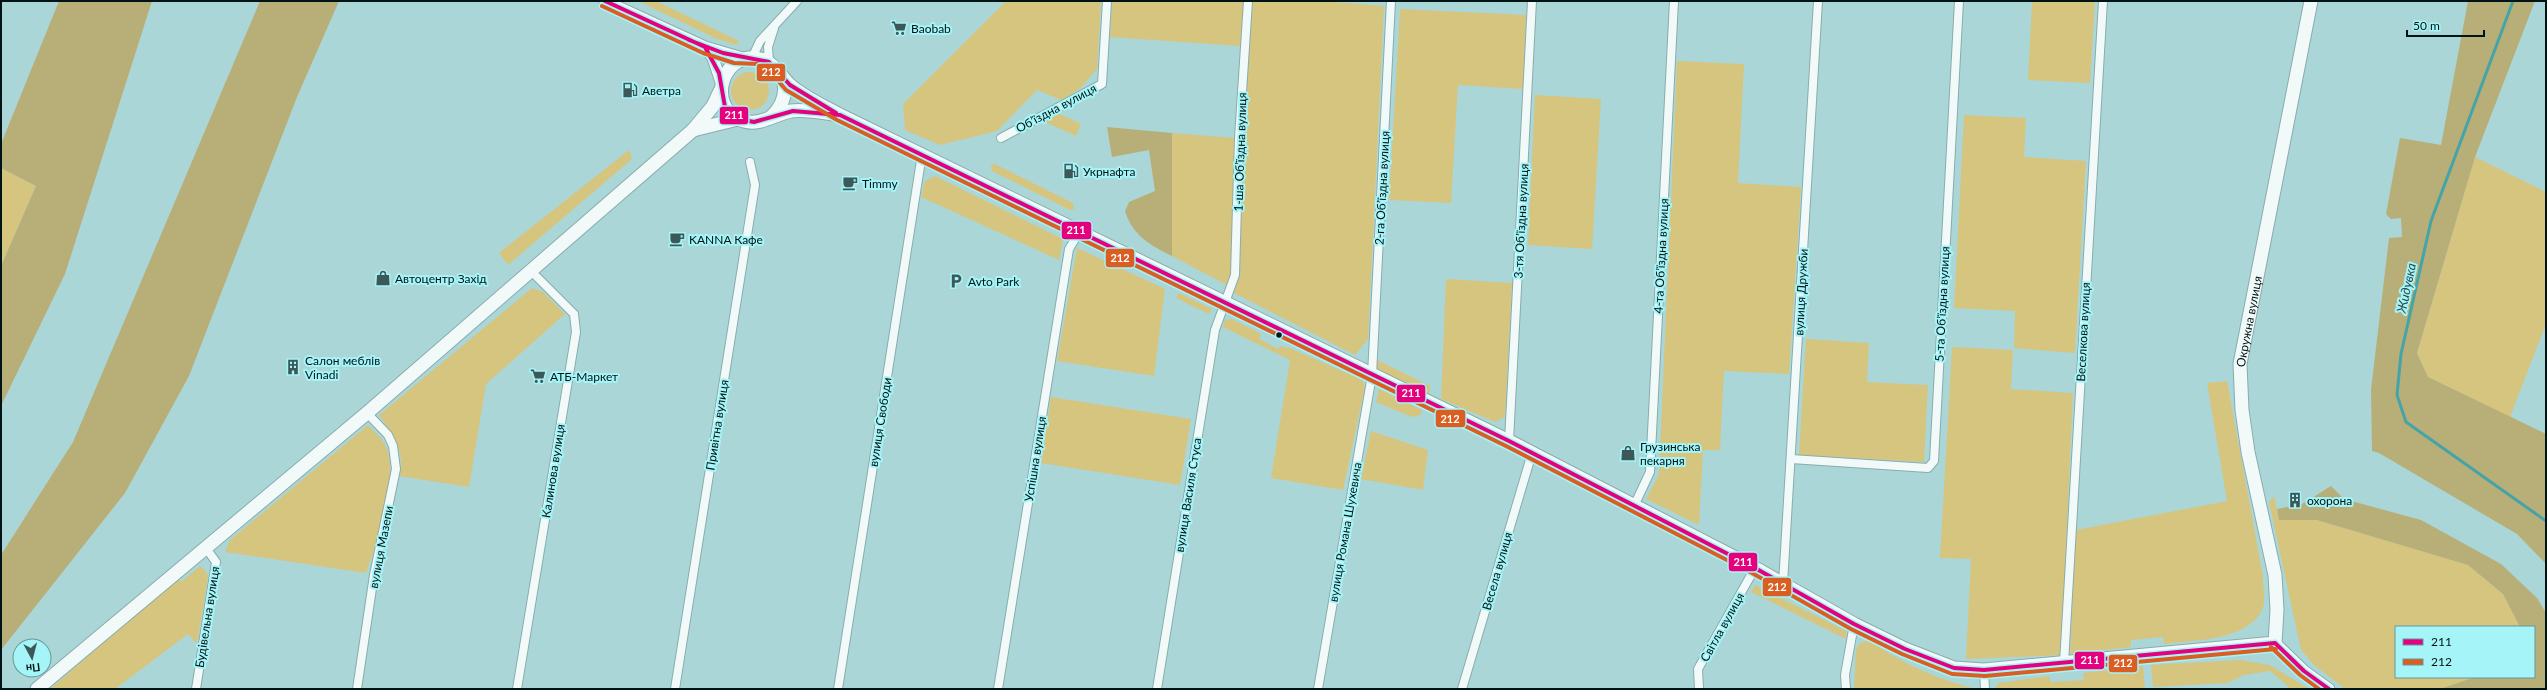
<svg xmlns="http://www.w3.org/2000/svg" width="2547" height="690" viewBox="0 0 2547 690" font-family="Lato,sans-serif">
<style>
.green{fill:#d6c57e}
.forest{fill:#b8ae77}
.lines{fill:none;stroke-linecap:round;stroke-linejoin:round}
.stream{stroke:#45a4a8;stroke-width:3}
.street-casing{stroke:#89acad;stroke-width:10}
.secondary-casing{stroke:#89acad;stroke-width:13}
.primary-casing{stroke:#89acad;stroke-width:15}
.street{stroke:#f2f9f9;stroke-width:8}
.secondary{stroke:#f2f9f9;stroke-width:11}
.primary{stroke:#f2f9f9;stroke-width:13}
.bus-1-casing{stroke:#a5f4f8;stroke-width:7}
.bus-2-casing{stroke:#a5f4f8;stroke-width:7}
.bus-1{stroke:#e5007d;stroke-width:4}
.bus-2{stroke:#da5d21;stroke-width:4}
.bus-dot{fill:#001415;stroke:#a5f4f8;stroke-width:1.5}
.labels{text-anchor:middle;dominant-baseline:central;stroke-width:4;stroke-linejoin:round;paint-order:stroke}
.poi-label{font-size:12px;fill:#001415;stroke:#a5f4f8;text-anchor:start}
.street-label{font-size:12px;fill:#001415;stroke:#a5f4f8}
.water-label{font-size:13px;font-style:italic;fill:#2a4a4c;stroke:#a5f4f8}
.line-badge{stroke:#a5f4f8;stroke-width:1.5}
.badge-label{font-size:11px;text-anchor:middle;font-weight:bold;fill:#fff}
</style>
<rect width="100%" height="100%" fill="#abd6d7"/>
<!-- green -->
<path class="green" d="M 638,1 L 656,1 L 739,41 L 737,45 L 717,39 Z
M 1006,1 L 1101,1 L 1097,69 L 1080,89 L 1061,100 L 1037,90 L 997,131 L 940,145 L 905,130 L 903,104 Z
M 1112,1 L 1244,1 L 1240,46 L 1110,37 Z
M 1253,1 L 1319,1 L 1384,6 L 1368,339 L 1355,355 L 1232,292 L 1240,277 L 1243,138 Z
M 2032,1 L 2095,1 L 2090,83 L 2028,80 Z
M 1400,9 L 1526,15 L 1523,89 L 1458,85 L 1451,203 L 1389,200 Z
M 1677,61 L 1744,64 L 1738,183 L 1801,187 L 1789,374 L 1724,371 L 1720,450 L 1703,450 L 1699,525 L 1646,499 L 1659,474 Z
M731 91a19 19 0 1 1 38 0a19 19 0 1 1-38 0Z
M 1535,95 L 1601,99 L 1592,249 L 1528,245 Z
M 1055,112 L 1081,124 L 1076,136 L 1045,122 Z
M 1964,115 L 2026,118 L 2024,157 L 2086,161 L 2075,353 L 2014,348 L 2015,311 L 1954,308 Z
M 1172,133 L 1234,138 L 1232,274 L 1227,285 L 1172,256 Z
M 629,150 L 632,159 L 508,265 L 499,253 Z
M 2475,157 L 2546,192 L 2546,324 L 2510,417 L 2428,377 L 2417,353 Z
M 995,164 L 1073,203 L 1074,209 L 1070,210 L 992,171 L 991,165 Z
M 1,168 L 36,186 L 1,266 Z
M 935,176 L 1063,239 L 1059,260 L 921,197 L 925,181 Z
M 1077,248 L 1165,289 L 1154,376 L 1057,361 Z
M 1446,279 L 1512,283 L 1505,417 L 1495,422 L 1441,399 Z
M 532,288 L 543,292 L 565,314 L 486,384 L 469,487 L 399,476 C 407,454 392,433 379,415 Z
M 1179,293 L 1212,309 L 1209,314 L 1176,298 Z
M 1232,319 L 1261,334 L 1259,339 L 1278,349 L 1280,346 L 1292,349 L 1362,380 L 1365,387 L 1343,490 L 1271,478 L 1290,360 L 1223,327 L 1225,320 Z
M 1806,339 L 1869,343 L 1867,382 L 1928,385 L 1924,462 L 1799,455 Z
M 1952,347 L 2013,350 L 2011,389 L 2073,393 L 2061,655 L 1966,659 L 1971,559 L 1940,558 Z
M 1377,360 L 1430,386 L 1429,395 L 1376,368 Z
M 2227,381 L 2263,576 C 2263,585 2266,602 2262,610 C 2247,641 2194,640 2164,644 L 2163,637 L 2131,640 L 2131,647 L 2070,654 L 2076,530 L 2227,501 L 2207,383 Z
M 1379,389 L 1422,410 L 1420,415 L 1412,417 L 1376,402 Z
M 1051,397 L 1191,419 L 1180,485 L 1041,463 Z
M 368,425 C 375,432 383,439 387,449 C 398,483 378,539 366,573 L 225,552 L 230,540 Z
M 1371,431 L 1428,450 L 1423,490 L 1361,479 Z
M 2274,496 L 2279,520 L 2317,520 L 2468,565 L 2503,594 L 2520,627 L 2396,627 L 2396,677 L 2475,677 L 2440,689 L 2345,689 L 2314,665 L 2301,650 L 2269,502 Z
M 200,566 L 206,571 L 208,577 L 197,644 L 188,634 L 115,689 L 50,689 L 178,578 L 181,582 Z
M 1755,585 L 1846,631 L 1846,639 L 1751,592 Z
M 1869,640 C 1902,663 1932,677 1972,688 L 1854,689 L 1856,650 L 1860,643 Z
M 2240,660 L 2270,665 L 2309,689 L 2291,689 L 2270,671 L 2244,675 L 2228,683 L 2153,687 L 2151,665 Z
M 2143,666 L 2145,689 L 1994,689 L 1999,683 L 2049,676 L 2050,682 L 2084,680 L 2083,673 Z"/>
<!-- forest -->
<path class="forest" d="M 59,1 L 152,1 L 65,274 L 1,406 L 1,266 L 36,186 L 1,168 L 1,144 Z
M 260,1 L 339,1 L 297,97 L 189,376 L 125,493 L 1,650 L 1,555 L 73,442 Z
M 2468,1 L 2535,1 L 2475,157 L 2417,353 L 2428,377 L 2546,434 L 2546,564 L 2517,534 L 2379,453 L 2372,451 L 2371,390 L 2389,238 L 2402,237 L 2401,218 L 2391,219 L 2386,214 L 2400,138 L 2441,145 Z
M 1107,127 L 1172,133 L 1172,256 C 1150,245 1133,236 1125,211 L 1129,202 L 1155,191 L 1149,150 L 1112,157 Z
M 2331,486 L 2344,499 L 2421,520 L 2501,564 L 2537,598 L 2546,613 L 2546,689 L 2440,689 L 2475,677 L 2534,677 L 2534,627 L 2520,627 L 2503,594 L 2468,565 L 2317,520 L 2279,520 L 2277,509 L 2302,504 Z"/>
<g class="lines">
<!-- stream -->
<path class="stream" d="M 2513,1 L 2431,221 L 2401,354 L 2397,395 L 2406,422 L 2546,521"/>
<!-- street casing -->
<g class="street-casing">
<path id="street" d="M 752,58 L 760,41 L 797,1
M 769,62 L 768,47 L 774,28
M 1001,138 L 1102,84 L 1107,1
M 1509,441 L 1532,1
M 1791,459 L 1928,468 L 1934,461 L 1959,1
M 1634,506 L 1650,472 L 1674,1
M 1783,584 L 1818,1
M 2064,663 L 2103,1
M 1984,670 L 1985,689
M 196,689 L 216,562 L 206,548
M 357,689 L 374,575 L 396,469 L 393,446 L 388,435 L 367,413
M 517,689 L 576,332 L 574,314 L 531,271
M 675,689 L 755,185 L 750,162
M 838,689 L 922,154
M 998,689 L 1069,249 L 1080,231
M 1157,689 L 1215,330 L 1235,275 L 1239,138 L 1248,1
M 1318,689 L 1372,375 L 1391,1
M 1462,689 L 1532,453
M 1699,689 L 1698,669 L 1755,568
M 1846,689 L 1845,675 L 1854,624"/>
</g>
<!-- secondary casing -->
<g class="secondary-casing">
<path id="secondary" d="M 605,1 L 705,47 L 746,59
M 705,47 L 713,58 L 721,82
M 2275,643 L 2304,671 L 2329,689"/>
</g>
<!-- primary casing -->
<g class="primary-casing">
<g id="primary">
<path id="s1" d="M 840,115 C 824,113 807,109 791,111 C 775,114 760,126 744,121 C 703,109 723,45 764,60 C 776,65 781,77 790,85 C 804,97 823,106 840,115 L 1509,441 L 1755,568 L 1854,624 L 1905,649 L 1954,668 L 1984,670 L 2275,643 L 2277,610 L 2275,575 L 2248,452 L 2242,410 L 2240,364 L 2311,1"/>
<path d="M 771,117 C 783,106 788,92 782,76"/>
<path d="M 693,130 L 738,119"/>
<path d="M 37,689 L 367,413 L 693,130 L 713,106 L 720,91"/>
</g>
</g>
<!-- street -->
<use href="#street" class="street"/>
<!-- secondary -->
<use href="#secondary" class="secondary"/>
<!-- primary -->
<use href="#primary" class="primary"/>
<!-- bus-1 casing -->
<g class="bus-1-casing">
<path id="bus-1" d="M 605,1 L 705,47 L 719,73 L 725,107 L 738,119 L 754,122 L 793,111 L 840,115 L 1509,441 L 1755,568 L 1854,624 L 1905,649 L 1954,668 L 1984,670 L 2275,643
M 689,40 L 723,53 L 769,62 L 790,85 L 836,113
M 2275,643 L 2304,671 L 2329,689"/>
</g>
<!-- bus-2 casing -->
<g class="bus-2-casing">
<path id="bus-2" d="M 602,6 L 703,53 L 734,63 L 757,64 L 766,67 L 786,90 L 837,120 L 1506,446 L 1752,573 L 1851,629 L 1902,654 L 1952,674 L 1985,676 L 2276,649
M 2271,647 L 2300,675 L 2319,689"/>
</g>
<!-- bus-1 -->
<use href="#bus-1" class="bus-1"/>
<!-- bus-2 -->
<use href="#bus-2" class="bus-2"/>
</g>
<!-- icons -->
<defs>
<g id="supermarket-bare" transform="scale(1.2)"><path d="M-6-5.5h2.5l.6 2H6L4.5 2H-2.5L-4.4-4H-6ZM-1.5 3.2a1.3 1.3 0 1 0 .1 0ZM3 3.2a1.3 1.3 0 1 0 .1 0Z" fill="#3c5859" stroke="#a5f4f8" stroke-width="2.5" paint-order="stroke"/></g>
<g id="fuel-bare" transform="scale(1.2)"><path d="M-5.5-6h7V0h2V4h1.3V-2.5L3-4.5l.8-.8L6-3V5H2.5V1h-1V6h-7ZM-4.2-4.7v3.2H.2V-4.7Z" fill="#3c5859" stroke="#a5f4f8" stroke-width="2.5" paint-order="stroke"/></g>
<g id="cafe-bare" transform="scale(1.2)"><path d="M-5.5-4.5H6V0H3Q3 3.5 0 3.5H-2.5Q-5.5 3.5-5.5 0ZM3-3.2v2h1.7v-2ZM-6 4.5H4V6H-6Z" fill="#3c5859" stroke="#a5f4f8" stroke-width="2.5" paint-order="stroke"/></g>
<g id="shop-bare" transform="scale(1.2)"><path d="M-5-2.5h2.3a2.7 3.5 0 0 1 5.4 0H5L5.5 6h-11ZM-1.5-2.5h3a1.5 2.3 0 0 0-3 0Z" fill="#3c5859" stroke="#a5f4f8" stroke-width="2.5" paint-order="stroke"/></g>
<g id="parking-bare" transform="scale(1.2)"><path d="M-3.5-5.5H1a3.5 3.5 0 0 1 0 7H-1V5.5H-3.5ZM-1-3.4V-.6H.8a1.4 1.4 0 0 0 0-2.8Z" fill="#3c5859" stroke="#a5f4f8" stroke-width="2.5" paint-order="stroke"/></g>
<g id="building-bare" transform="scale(1.2)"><path d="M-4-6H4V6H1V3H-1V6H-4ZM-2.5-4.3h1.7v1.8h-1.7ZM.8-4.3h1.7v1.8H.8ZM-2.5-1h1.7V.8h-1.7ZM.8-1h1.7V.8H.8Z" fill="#3c5859" stroke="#a5f4f8" stroke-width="2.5" paint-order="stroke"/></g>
</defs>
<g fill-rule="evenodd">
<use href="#supermarket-bare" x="899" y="28"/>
<use href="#fuel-bare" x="630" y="90"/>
<use href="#fuel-bare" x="1071" y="171"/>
<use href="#cafe-bare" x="850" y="183"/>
<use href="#cafe-bare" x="677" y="239"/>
<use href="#shop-bare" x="383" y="278"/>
<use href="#parking-bare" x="956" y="281"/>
<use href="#building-bare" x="293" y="367"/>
<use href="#supermarket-bare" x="538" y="376"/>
<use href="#shop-bare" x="1628" y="453"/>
<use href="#building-bare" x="2295" y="500"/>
</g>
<!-- markers -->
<circle class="bus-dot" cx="1279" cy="335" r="3.5"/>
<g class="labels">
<!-- poi labels -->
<g class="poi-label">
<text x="911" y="28">Baobab</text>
<text x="642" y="90">Аветра</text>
<text x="1083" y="171">Укрнафта</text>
<text x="862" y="183">Timmy</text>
<text x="689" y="239">KANNA Кафе</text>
<text x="395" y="278">Автоцентр Захід</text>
<text x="968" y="281">Avto Park</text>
<text x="305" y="360">Салон меблів<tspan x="305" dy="14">Vinadi</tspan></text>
<text x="550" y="376">АТБ-Маркет</text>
<text x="1640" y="446">Грузинська<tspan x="1640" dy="14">пекарня</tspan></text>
<text x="2307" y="500">охорона</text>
</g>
<!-- street labels -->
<g class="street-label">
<text transform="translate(1056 108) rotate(-28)">Обʼїздна вулиця</text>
<text transform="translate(1240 152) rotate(-88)">1-ша Обʼїздна вулиця</text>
<text transform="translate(1382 188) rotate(-87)">2-га Обʼїздна вулиця</text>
<text transform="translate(1521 221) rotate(-87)">3-тя Обʼїздна вулиця</text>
<text transform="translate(1661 256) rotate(-87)">4-та Обʼїздна вулиця</text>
<text transform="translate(1801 292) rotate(-87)">вулиця Дружби</text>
<text transform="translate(1942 304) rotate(-87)">5-та Обʼїздна вулиця</text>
<text stroke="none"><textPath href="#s1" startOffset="2188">Окружна вулиця</textPath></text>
<text transform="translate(2083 332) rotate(-87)">Веселкова вулиця</text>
<text transform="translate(880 422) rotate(-81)">вулиця Свободи</text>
<text transform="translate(717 425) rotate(-81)">Привітна вулиця</text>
<text transform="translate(1035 459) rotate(-81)">Успішна вулиця</text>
<text transform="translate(553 471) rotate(-81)">Калинова вулиця</text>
<text transform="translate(1188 495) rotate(-81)">вулиця Василя Стуса</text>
<text transform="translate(1345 532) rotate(-80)">вулиця Романа Шухевича</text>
<text transform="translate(381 547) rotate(-79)">вулиця Мазепи</text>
<text transform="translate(1497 571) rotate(-74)">Весела вулиця</text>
<text transform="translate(207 617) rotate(-81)">Будівельна вулиця</text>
<text transform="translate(1722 627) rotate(-61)">Світла вулиця</text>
</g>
<!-- water labels -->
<g class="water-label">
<text transform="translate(2406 288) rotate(-78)">Жидувка</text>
</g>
</g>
<g class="line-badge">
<rect x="756" y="63" width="30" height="19" rx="4" fill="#da5d21"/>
<rect x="719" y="106" width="30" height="19" rx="4" fill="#e5007d"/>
<rect x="1061" y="221" width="31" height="19" rx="4" fill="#e5007d"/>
<rect x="1105" y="248" width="30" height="20" rx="4" fill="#da5d21"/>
<rect x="1396" y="384" width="30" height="19" rx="4" fill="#e5007d"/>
<rect x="1435" y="409" width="31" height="19" rx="4" fill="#da5d21"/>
<rect x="1728" y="552" width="30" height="20" rx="4" fill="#e5007d"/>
<rect x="1762" y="577" width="30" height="20" rx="4" fill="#da5d21"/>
<rect x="2074" y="651" width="31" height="19" rx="4" fill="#e5007d"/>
<rect x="2108" y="654" width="30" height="19" rx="4" fill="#da5d21"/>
</g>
<g class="badge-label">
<text x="771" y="76">212</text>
<text x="734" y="119">211</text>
<text x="1076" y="234">211</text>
<text x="1120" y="262">212</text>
<text x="1411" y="397">211</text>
<text x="1450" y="423">212</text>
<text x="1743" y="566">211</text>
<text x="1777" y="591">212</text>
<text x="2090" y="664">211</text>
<text x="2123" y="667">212</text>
</g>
<!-- border -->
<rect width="2547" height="690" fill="none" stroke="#001415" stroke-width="4"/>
<!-- legend -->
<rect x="2395" y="626" width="140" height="52" fill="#a5f4f8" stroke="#639a9d"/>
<rect x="2403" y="639" width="20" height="6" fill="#e5007d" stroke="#639a9d"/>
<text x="2431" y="646" font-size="12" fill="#001415">211</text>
<rect x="2403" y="659" width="20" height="6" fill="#da5d21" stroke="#639a9d"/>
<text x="2431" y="666" font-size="12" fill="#001415">212</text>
<!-- north arrow -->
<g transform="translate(32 658) rotate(173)"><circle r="19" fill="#a5f4f8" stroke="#639a9d"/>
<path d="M0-3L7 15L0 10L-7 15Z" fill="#3c5859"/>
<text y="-6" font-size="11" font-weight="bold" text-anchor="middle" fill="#001415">Пн</text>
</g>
<!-- scale -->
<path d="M2407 30v6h77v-6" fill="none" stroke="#001415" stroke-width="2"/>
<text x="2413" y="30" font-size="12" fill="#001415" stroke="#a5f4f8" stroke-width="3" paint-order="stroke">50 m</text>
</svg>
